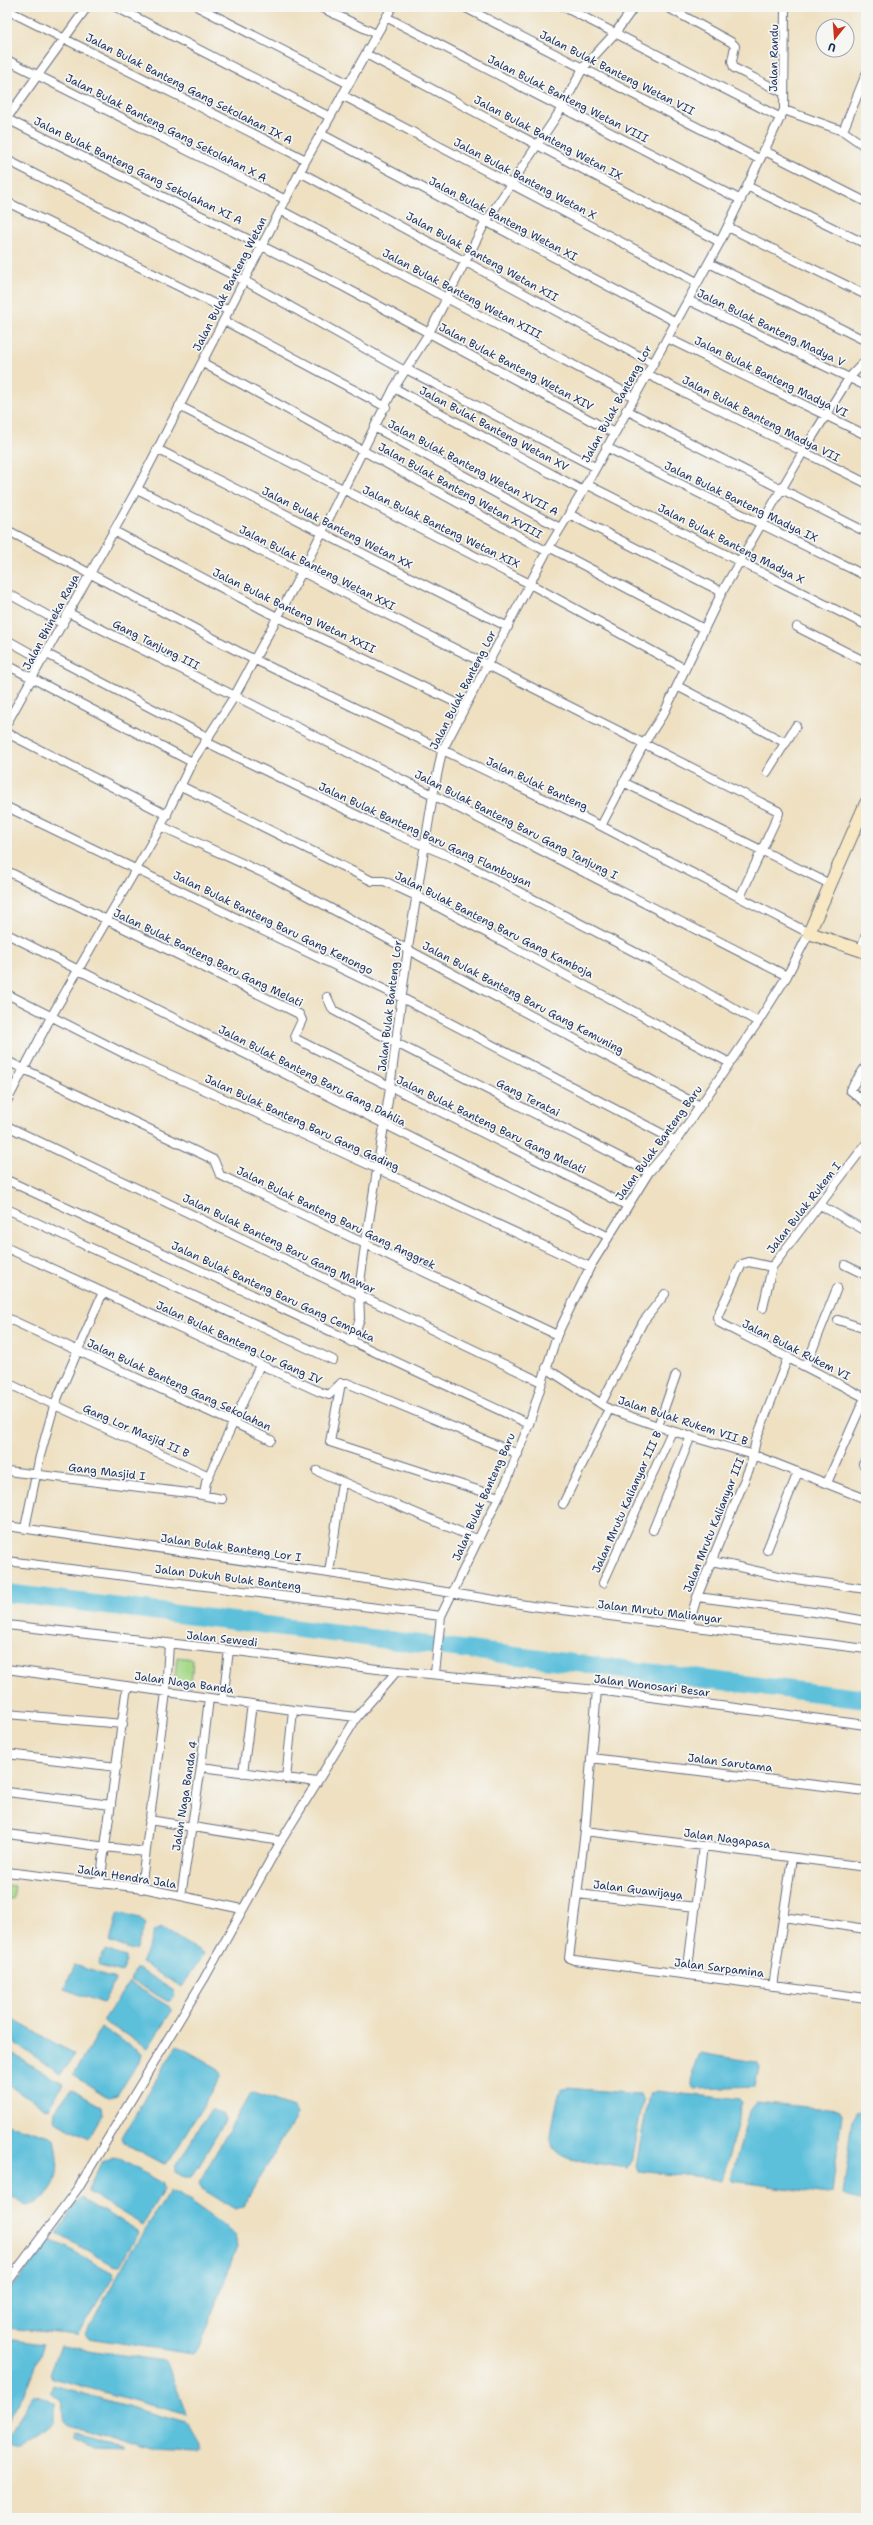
<svg xmlns="http://www.w3.org/2000/svg" width="873" height="2525" viewBox="0 0 873 2525" font-family="'Shantell Sans',sans-serif">
<style>
.green{fill:#a6d988;stroke:#608473}
.water{fill:#5dc0db;stroke:#3c789c}
.lines{fill:none;stroke-linecap:round;stroke-linejoin:round}
.river{stroke:#5dc0db;stroke-width:18}
.street-casing{stroke:#656d81;stroke-width:10}
.secondary-casing{stroke:#656d81;stroke-width:14}
.street{stroke:#fff;stroke-width:8}
.secondary{stroke:#f7e8c3;stroke-width:12}
.labels{text-anchor:middle;dominant-baseline:central;stroke-width:3.5;stroke-linejoin:round;paint-order:stroke}
.street-label{font-size:11px;fill:#1b2f5e;stroke:#f6f6f2}
</style>
<rect width="100%" height="100%" fill="#f6f6f2"/>
<filter id="ink" filterUnits="userSpaceOnUse"><feTurbulence type="fractalNoise" baseFrequency=".025" numOctaves="2"/><feDisplacementMap in="SourceGraphic" scale="8" xChannelSelector="R" yChannelSelector="G"/><feConvolveMatrix kernelMatrix="1 2 1 2 8 2 1 2 1" color-interpolation-filters="sRGB"/></filter>
<filter id="wash" filterUnits="userSpaceOnUse"><feTurbulence type="fractalNoise" baseFrequency=".012" numOctaves="4" result="noise"/><feDisplacementMap in="SourceGraphic" scale="16" xChannelSelector="R" yChannelSelector="G"/><feGaussianBlur stdDeviation="0.9" result="paint"/><feColorMatrix in="noise" values="0 0 0 0 0 0 0 0 0 0 0 0 0 0 0 0 0 1.4 0 .05"/><feComposite in="paint" operator="in"/></filter>
<g filter="url(#wash)">
<rect width="100%" height="100%" fill="#eee0c1"/>
<!-- green -->
<path class="green" d="M 177,1657 L 193,1659 L 191,1687 L 174,1685 Z
M 7,1885 L 15,1886 L 13,1899 L 7,1899 Z"/>
<!-- water -->
<path class="water" d="M 120,1913 L 140,1918 L 146,1924 L 135,1951 L 110,1942 L 117,1915 Z
M 162,1928 L 203,1954 L 182,1987 L 141,1963 L 155,1931 Z
M 105,1950 L 126,1957 L 126,1961 L 122,1972 L 100,1966 L 99,1963 Z
M 75,1965 L 116,1979 L 103,2003 L 64,1989 Z
M 139,1969 L 174,1991 L 175,1995 L 171,2001 L 167,2001 L 131,1980 L 135,1970 Z
M 129,1982 L 173,2009 L 148,2048 L 103,2021 Z
M 10,2018 L 74,2054 L 61,2074 L 7,2038 L 7,2024 Z
M 101,2027 L 142,2053 L 141,2058 L 117,2096 L 109,2098 L 73,2075 Z
M 177,2045 L 219,2069 L 221,2076 L 169,2162 L 164,2164 L 123,2142 L 121,2138 Z
M 7,2051 L 63,2083 L 49,2109 L 7,2085 Z
M 699,2053 L 756,2062 L 759,2067 L 755,2087 L 696,2089 L 692,2086 L 693,2069 Z
M 567,2088 L 640,2094 L 643,2101 L 631,2162 L 627,2168 L 570,2159 C 564,2157 558,2154 554,2149 C 547,2140 557,2101 561,2090 Z
M 71,2089 L 102,2107 L 103,2114 L 89,2138 L 54,2120 L 55,2111 Z
M 656,2091 L 740,2100 L 743,2103 L 722,2180 L 638,2171 L 636,2165 L 649,2095 Z
M 254,2093 L 293,2107 L 297,2115 L 243,2206 L 235,2209 L 202,2189 L 199,2182 L 250,2094 Z
M 756,2102 L 838,2110 L 842,2113 L 832,2193 L 828,2194 L 732,2181 L 731,2178 L 749,2112 Z
M 211,2109 L 224,2115 L 225,2121 L 192,2177 L 184,2177 L 175,2172 L 175,2167 Z
M 860,2111 L 866,2113 L 866,2201 L 851,2198 L 843,2195 L 853,2118 L 856,2112 Z
M 7,2124 L 54,2138 C 58,2163 63,2180 43,2198 C 39,2201 35,2205 29,2205 C 21,2205 14,2197 7,2194 Z
M 113,2157 L 120,2159 L 163,2184 L 164,2189 L 143,2225 L 87,2192 L 101,2163 Z
M 170,2191 L 177,2192 L 235,2233 L 237,2247 L 199,2350 L 193,2354 L 88,2338 L 85,2334 L 130,2253 Z
M 81,2198 L 137,2231 L 138,2233 L 120,2265 L 115,2266 L 56,2233 Z
M 51,2239 L 113,2273 L 113,2277 L 77,2335 L 7,2328 L 7,2294 Z
M 7,2339 L 43,2344 L 43,2347 L 29,2385 L 7,2423 Z
M 61,2346 L 164,2361 L 167,2363 L 187,2415 L 52,2378 L 50,2373 Z
M 53,2385 L 189,2424 L 201,2445 L 201,2451 L 199,2453 L 150,2451 L 69,2425 L 65,2421 L 61,2400 L 50,2392 Z
M 33,2396 L 44,2397 L 55,2403 L 55,2423 L 19,2447 L 9,2445 L 8,2435 Z
M 75,2432 L 123,2448 L 124,2449 L 93,2448 L 73,2436 Z"/>
<g class="lines">
<!-- river -->
<path class="river" d="M 7,1593 L 866,1699"/>
</g>
</g>
<g filter="url(#ink)">
<g class="lines">
<!-- street casing -->
<g class="street-casing">
<path id="street" d="M 116,7 L 330,117
M 198,7 L 349,84
M 320,7 L 376,34
M 464,7 L 759,159
M 564,7 L 781,118
M 667,7 L 731,42 L 735,46 L 732,61 L 734,68 L 784,93
M 7,10 L 306,160
M 386,17 L 741,200
M 366,54 L 720,242
M 7,60 L 286,200
M 342,95 L 697,282
M 784,110 L 843,131 L 866,147
M 7,118 L 87,7
M 7,119 L 344,287 L 614,433
M 843,131 L 866,74
M 321,134 L 676,322
M 763,150 L 866,202
M 7,160 L 245,281 L 405,371
M 300,172 L 652,363
M 747,186 L 866,244
M 7,202 L 229,311
M 280,210 L 634,397
M 728,227 L 866,295
M 709,263 L 866,341
M 688,300 L 866,386
M 225,321 L 386,407
M 667,338 L 866,435
M 203,363 L 546,551
M 406,369 L 595,467
M 647,374 L 866,483
M 394,388 L 583,491
M 179,406 L 530,584 L 685,669
M 626,410 L 866,532
M 376,428 L 560,528
M 606,447 L 866,576
M 157,449 L 508,627
M 586,484 L 866,625
M 137,489 L 778,811 L 779,813 L 740,897
M 569,514 L 722,592
M 7,530 L 245,655 L 601,826 L 809,933 L 787,976 L 758,1022 L 676,1141 L 649,1172 L 590,1267 L 557,1335 L 529,1424 L 508,1478 L 441,1616 L 435,1673
M 114,531 L 277,617 L 465,707
M 549,547 L 704,629
M 7,593 L 63,624
M 69,613 L 433,795 L 787,976
M 797,627 L 866,662
M 7,640 L 43,660
M 47,654 L 209,738
M 7,665 L 192,762
M 677,686 L 786,743
M 7,723 L 137,489 L 306,160 L 392,7
M 7,733 L 167,815
M 206,742 L 396,834 L 456,859 L 650,960 L 758,1022
M 767,772 L 796,726
M 623,782 L 830,884
M 181,786 L 372,881 L 384,881 L 429,902 L 728,1062
M 7,807 L 402,998 L 676,1141
M 161,826 L 272,877 L 700,1106
M 601,826 L 645,742 L 665,711 L 722,592 L 803,452 L 849,378 L 866,360
M 7,871 L 299,1014 L 302,1020 L 295,1035 L 296,1039 L 628,1206
M 7,934 L 607,1236
M 860,950 L 866,935
M 7,994 L 135,1059 L 263,1116 L 590,1267
M 327,997 L 333,1010 L 365,1027 L 649,1172
M 7,1061 L 214,1160 L 220,1175 L 557,1335
M 866,1066 L 850,1090 L 866,1103
M 7,1101 L 51,1017 L 161,826 L 192,762 L 234,697 L 302,572 L 394,388 L 429,333 L 485,223 L 562,108 L 583,68 L 616,32 L 634,7
M 7,1126 L 541,1382
M 866,1144 L 772,1267 L 749,1262 L 742,1264 L 717,1317 L 720,1323 L 866,1398
M 7,1180 L 529,1424
M 820,1205 L 866,1231
M 7,1209 L 333,1360
M 7,1248 L 320,1392 L 329,1395 L 341,1383 L 347,1383 L 518,1454
M 845,1265 L 866,1275
M 763,1308 L 772,1267
M 7,1318 L 271,1440
M 838,1320 L 866,1329
M 351,1342 L 360,1319 L 359,1290 L 364,1253 L 390,1088 L 408,948 L 433,795 L 442,751 L 549,547 L 583,491 L 720,242 L 784,110 L 785,7
M 806,1366 L 837,1288
M 546,1368 L 609,1409 L 672,1431 L 754,1455 L 866,1499
M 7,1383 L 209,1476
M 341,1383 L 330,1442 L 499,1497
M 601,1404 L 643,1322 L 665,1294
M 658,1426 L 676,1375
M 863,1464 L 866,1465
M 7,1471 L 197,1494 L 222,1499
M 317,1471 L 479,1540
M 827,1483 L 866,1395
M 204,1495 L 206,1482 L 260,1365
M 563,1504 L 609,1409
M 7,1526 L 329,1573 L 532,1606 L 866,1649
M 25,1528 L 40,1456 L 54,1406 L 103,1292
M 653,1530 L 691,1436
M 767,1550 L 798,1472
M 7,1561 L 441,1616
M 712,1561 L 788,1578 L 866,1589
M 329,1573 L 342,1482
M 603,1583 L 672,1431
M 697,1597 L 821,1613 L 866,1621
M 7,1625 L 229,1650 L 377,1669 L 597,1690 L 866,1725
M 688,1627 L 697,1597 L 751,1464 L 756,1440 L 788,1357
M 7,1669 L 293,1710 L 357,1717
M 597,1690 L 585,1831 L 569,1958 L 574,1960 L 866,1998
M 223,1700 L 229,1650
M 7,1714 L 123,1724
M 7,1754 L 117,1767
M 591,1758 L 866,1791
M 201,1767 L 317,1782
M 243,1773 L 252,1704
M 286,1779 L 293,1710
M 7,1792 L 111,1805
M 149,1820 L 281,1841
M 585,1831 L 866,1867
M 7,1834 L 145,1852
M 7,1872 L 143,1888 L 242,1909
M 100,1883 L 127,1686
M 141,1889 L 166,1692 L 169,1644
M 577,1894 L 696,1907
M 181,1896 L 201,1767 L 209,1698
M 783,1917 L 866,1929
M 687,1975 L 703,1846
M 773,1986 L 792,1858
M 7,2283 L 78,2188 L 204,1979 L 281,1841 L 357,1717 L 397,1671"/>
</g>
<!-- secondary casing -->
<g class="secondary-casing">
<path id="secondary" d="M 866,803 L 809,933 L 866,952"/>
</g>
<!-- street -->
<use href="#street" class="street"/>
<!-- secondary -->
<use href="#secondary" class="secondary"/>
</g>
</g>
<g class="labels">
<!-- street labels -->
<g class="street-label">
<text transform="translate(774 58) rotate(-89)">Jalan Randu</text>
<text transform="translate(617 73) rotate(27)">Jalan Bulak Banteng Wetan VII</text>
<text transform="translate(189 89) rotate(27)">Jalan Bulak Banteng Gang Sekolahan IX A</text>
<text transform="translate(568 99) rotate(27)">Jalan Bulak Banteng Wetan VIII</text>
<text transform="translate(166 128) rotate(27)">Jalan Bulak Banteng Gang Sekolahan X A</text>
<text transform="translate(548 138) rotate(28)">Jalan Bulak Banteng Wetan IX</text>
<text transform="translate(138 171) rotate(26)">Jalan Bulak Banteng Gang Sekolahan XI A</text>
<text transform="translate(525 179) rotate(28)">Jalan Bulak Banteng Wetan X</text>
<text transform="translate(503 219) rotate(28)">Jalan Bulak Banteng Wetan XI</text>
<text transform="translate(482 257) rotate(29)">Jalan Bulak Banteng Wetan XII</text>
<text transform="translate(230 284) rotate(-63)">Jalan Bulak Banteng Wetan</text>
<text transform="translate(462 294) rotate(28)">Jalan Bulak Banteng Wetan XIII</text>
<text transform="translate(771 328) rotate(26)">Jalan Bulak Banteng Madya V</text>
<text transform="translate(516 367) rotate(28)">Jalan Bulak Banteng Wetan XIV</text>
<text transform="translate(771 377) rotate(26)">Jalan Bulak Banteng Madya VI</text>
<text transform="translate(617 404) rotate(-61)">Jalan Bulak Banteng Lor</text>
<text transform="translate(761 419) rotate(27)">Jalan Bulak Banteng Madya VII</text>
<text transform="translate(494 429) rotate(28)">Jalan Bulak Banteng Wetan XV</text>
<text transform="translate(473 468) rotate(28)">Jalan Bulak Banteng Wetan XVII A</text>
<text transform="translate(460 491) rotate(29)">Jalan Bulak Banteng Wetan XVIII</text>
<text transform="translate(741 502) rotate(26)">Jalan Bulak Banteng Madya IX</text>
<text transform="translate(441 527) rotate(26)">Jalan Bulak Banteng Wetan XIX</text>
<text transform="translate(337 528) rotate(27)">Jalan Bulak Banteng Wetan XX</text>
<text transform="translate(731 544) rotate(27)">Jalan Bulak Banteng Madya X</text>
<text transform="translate(317 568) rotate(27)">Jalan Bulak Banteng Wetan XXI</text>
<text transform="translate(294 611) rotate(26)">Jalan Bulak Banteng Wetan XXII</text>
<text transform="translate(51 622) rotate(-62)">Jalan Bhineka Raya</text>
<text transform="translate(156 645) rotate(27)">Gang Tanjung III</text>
<text transform="translate(463 690) rotate(-63)">Jalan Bulak Banteng Lor</text>
<text transform="translate(537 784) rotate(25)">Jalan Bulak Banteng</text>
<text transform="translate(516 825) rotate(27)">Jalan Bulak Banteng Baru Gang Tanjung I</text>
<text transform="translate(425 835) rotate(25)">Jalan Bulak Banteng Baru Gang Flamboyan</text>
<text transform="translate(273 923) rotate(26)">Jalan Bulak Banteng Baru Gang Kenongo</text>
<text transform="translate(494 925) rotate(27)">Jalan Bulak Banteng Baru Gang Kamboja</text>
<text transform="translate(208 958) rotate(26)">Jalan Bulak Banteng Baru Gang Melati</text>
<text transform="translate(523 998) rotate(28)">Jalan Bulak Banteng Baru Gang Kemuning</text>
<text transform="translate(390 1006) rotate(-83)">Jalan Bulak Banteng Lor</text>
<text transform="translate(312 1076) rotate(27)">Jalan Bulak Banteng Baru Gang Dahlia</text>
<text transform="translate(528 1098) rotate(27)">Gang Teratai</text>
<text transform="translate(302 1123) rotate(25)">Jalan Bulak Banteng Baru Gang Gading</text>
<text transform="translate(491 1125) rotate(26)">Jalan Bulak Banteng Baru Gang Melati</text>
<text transform="translate(659 1143) rotate(-54)">Jalan Bulak Banteng Baru</text>
<text transform="translate(804 1208) rotate(-52)">Jalan Bulak Rukem I</text>
<text transform="translate(336 1218) rotate(26)">Jalan Bulak Banteng Baru Gang Anggrek</text>
<text transform="translate(279 1244) rotate(26)">Jalan Bulak Banteng Baru Gang Mawar</text>
<text transform="translate(273 1292) rotate(25)">Jalan Bulak Banteng Baru Gang Cempaka</text>
<text transform="translate(239 1343) rotate(25)">Jalan Bulak Banteng Lor Gang IV</text>
<text transform="translate(796 1350) rotate(27)">Jalan Bulak Rukem VI</text>
<text transform="translate(179 1385) rotate(25)">Jalan Bulak Banteng Gang Sekolahan</text>
<text transform="translate(683 1421) rotate(18)">Jalan Bulak Rukem VII B</text>
<text transform="translate(136 1431) rotate(24)">Gang Lor Masjid II B</text>
<text transform="translate(107 1472) rotate(7)">Gang Masjid I</text>
<text transform="translate(484 1497) rotate(-66)">Jalan Bulak Banteng Baru</text>
<text transform="translate(627 1502) rotate(-66)">Jalan Mrutu Kalianyar III B</text>
<text transform="translate(714 1525) rotate(-68)">Jalan Mrutu Kalianyar III</text>
<text transform="translate(231 1548) rotate(8)">Jalan Bulak Banteng Lor I</text>
<text transform="translate(228 1578) rotate(7)">Jalan Dukuh Bulak Banteng</text>
<text transform="translate(660 1612) rotate(7)">Jalan Mrutu Malianyar</text>
<text transform="translate(222 1639) rotate(6)">Jalan Sewedi</text>
<text transform="translate(184 1683) rotate(8)">Jalan Naga Banda</text>
<text transform="translate(652 1686) rotate(7)">Jalan Wonosari Besar</text>
<text transform="translate(730 1763) rotate(7)">Jalan Sarutama</text>
<text transform="translate(185 1796) rotate(-81)">Jalan Naga Banda 4</text>
<text transform="translate(727 1839) rotate(8)">Jalan Nagapasa</text>
<text transform="translate(127 1877) rotate(9)">Jalan Hendra Jala</text>
<text transform="translate(638 1890) rotate(7)">Jalan Guawijaya</text>
<text transform="translate(719 1968) rotate(7)">Jalan Sarpamina</text>
</g>
</g>
<!-- margin -->
<rect width="873" height="2525" fill="none" stroke="#f6f6f2" stroke-width="24"/>
<!-- north arrow -->
<g transform="translate(835 38) rotate(197)"><circle r="19" fill="#f6f6f2" stroke="#9ea6b7"/>
<path d="M0-3L7 15L0 10L-7 15Z" fill="#c8321e"/>
<text y="-6" font-size="11" font-weight="bold" text-anchor="middle" fill="#1b2f5e">U</text>
</g>
</svg>
